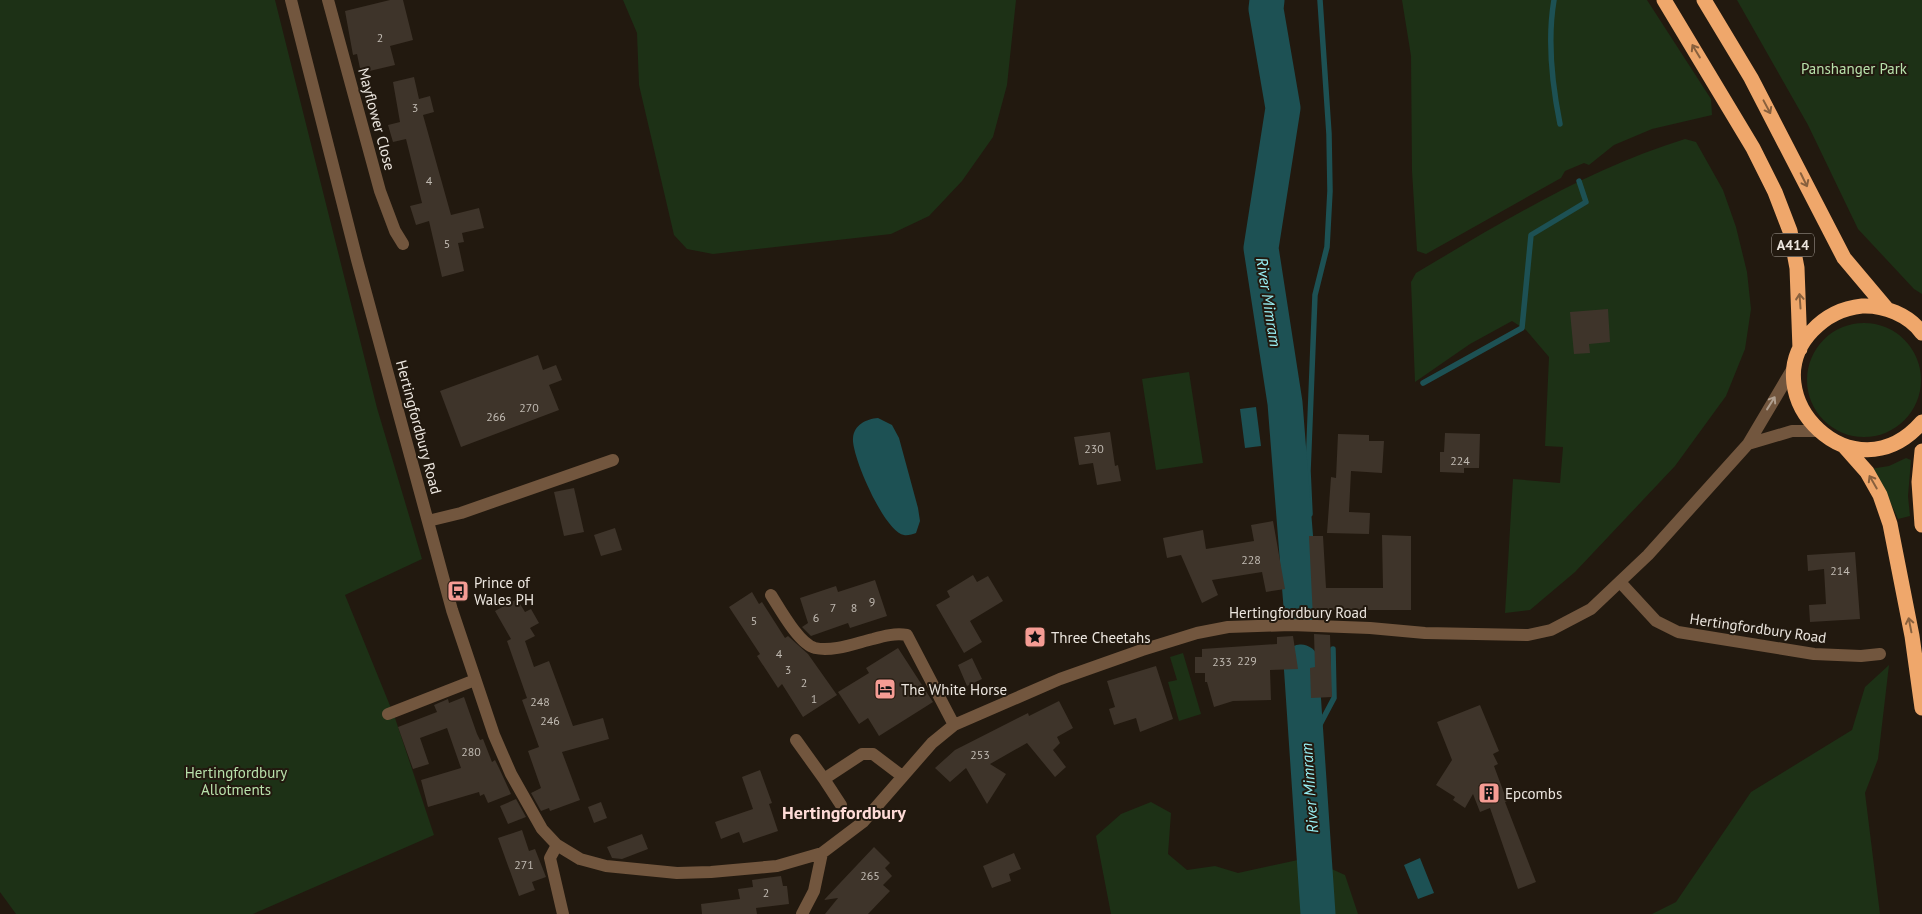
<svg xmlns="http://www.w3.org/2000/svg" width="1922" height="914" viewBox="0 0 1922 914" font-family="'PT Sans',sans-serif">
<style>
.green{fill:#1d3116}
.water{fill:#1d5154}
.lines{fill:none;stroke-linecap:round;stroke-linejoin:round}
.stream{stroke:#1d5154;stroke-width:5.5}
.river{stroke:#1d5154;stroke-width:35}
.building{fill:#3e342a}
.minor{stroke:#72563e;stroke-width:12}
.highway{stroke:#efa76b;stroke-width:15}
.oneway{stroke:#88603d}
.oneway2{stroke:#af9e8e}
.labels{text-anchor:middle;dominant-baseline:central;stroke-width:4;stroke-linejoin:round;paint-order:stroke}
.number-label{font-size:12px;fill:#c0bab2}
.shield{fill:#22190f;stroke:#afa8a1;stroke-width:1}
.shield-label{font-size:14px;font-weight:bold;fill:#ece6df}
.park-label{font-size:15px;fill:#b8e1ab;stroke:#22190f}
.street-label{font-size:15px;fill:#ece6df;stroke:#22190f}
.poi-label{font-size:15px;fill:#ece6df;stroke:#22190f;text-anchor:start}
.water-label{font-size:16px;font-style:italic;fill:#99f1f6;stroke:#22190f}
.quarter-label{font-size:18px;font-weight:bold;fill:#fedbd7;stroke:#22190f}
</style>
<rect width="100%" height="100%" fill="#22190f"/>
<!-- green -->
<path class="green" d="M 0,0 L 275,0 L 377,408 L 422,559 L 345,595 L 395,718 L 434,835 L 253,914 L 16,914 L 0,892 Z
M 623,0 L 1016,0 L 1007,85 L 993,137 L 962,181 L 929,216 L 891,234 L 713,254 L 687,249 L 674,235 L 639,85 L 637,33 Z
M 1402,0 L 1647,0 L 1711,99 L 1712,115 L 1652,129 L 1614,145 L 1589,165 L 1584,163 L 1565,171 L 1561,178 L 1426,254 L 1417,251 L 1412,171 L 1411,56 Z
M 1737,0 L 1922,0 L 1922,294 L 1914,289 L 1858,229 L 1808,125 Z
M 1685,139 L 1696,142 L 1723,190 L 1736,227 L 1747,272 L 1751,309 L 1745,349 L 1726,396 L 1675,466 L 1575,572 L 1530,610 L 1505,613 L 1513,479 L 1560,483 L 1563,447 L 1545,446 L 1549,357 L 1526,330 L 1512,321 L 1470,344 L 1415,382 L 1411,282 L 1416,273 C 1502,222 1588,169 1685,139 Z
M1807 380a57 57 0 1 1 114 0a57 57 0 1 1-114 0Z
M 1189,372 L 1203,463 L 1156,470 L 1142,379 Z
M 1906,458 L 1911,460 L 1908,496 L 1910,516 L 1898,519 L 1889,499 L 1870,469 L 1889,466 Z
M 1183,653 L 1201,714 L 1179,721 L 1168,682 L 1177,680 L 1170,657 Z
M 1889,665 L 1878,759 L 1865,793 L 1880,914 L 1652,914 L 1676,902 L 1751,792 L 1852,730 L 1865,687 Z
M 1151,802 L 1171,813 L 1168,854 L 1187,870 L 1215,866 L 1238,873 L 1307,858 L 1345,875 L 1358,914 L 1111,914 L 1096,836 L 1121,814 Z"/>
<!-- water -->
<path class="water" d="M 1256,407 L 1261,446 L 1245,448 L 1240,409 Z
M 878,418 L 892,425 L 899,438 L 918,508 L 920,521 L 916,533 C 913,534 907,536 904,535 C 885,533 851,455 853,438 C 854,425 866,419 878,418 Z
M 1420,858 L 1434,893 L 1418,899 L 1404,865 Z"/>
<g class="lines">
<!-- stream -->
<path class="stream" d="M 1554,0 C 1547,41 1552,84 1560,124
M 1423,383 L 1522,328 L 1531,235 L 1586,202 L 1579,181
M 1310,514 L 1308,471 L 1315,295 L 1327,247 L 1330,191 L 1329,134 L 1320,0
M 1306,751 L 1334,698 L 1333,649"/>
<!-- river -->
<path class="river" d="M 1267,0 L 1266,9 L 1283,108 L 1261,248 L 1285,403 L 1301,606
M 1301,662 L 1318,914"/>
</g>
<!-- building -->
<path class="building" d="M 390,0 L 403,0 L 413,40 L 390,46 L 395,65 L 361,73 L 357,54 L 353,55 L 345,11 Z
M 414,77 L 419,99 L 430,96 L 434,112 L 423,115 L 451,215 L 479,208 L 484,228 L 462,233 L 464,242 L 458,243 L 464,271 L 442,277 L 429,221 L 416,225 L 410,206 L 422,203 L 406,139 L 393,142 L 388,125 L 400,122 L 393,82 Z
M 1608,309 L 1610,342 L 1589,344 L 1590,353 L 1574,354 L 1570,312 Z
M 538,355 L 543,370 L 556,365 L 562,380 L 549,385 L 559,410 L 461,447 L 440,391 Z
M 1110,432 L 1115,466 L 1118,465 L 1121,481 L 1097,485 L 1093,463 L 1079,465 L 1074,437 Z
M 1445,433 L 1480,434 L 1479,468 L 1464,468 L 1464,473 L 1440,472 L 1440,452 L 1444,452 Z
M 1338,434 L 1369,435 L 1369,441 L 1384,441 L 1382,473 L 1351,471 L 1349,512 L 1370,513 L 1369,534 L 1327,533 L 1331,477 L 1336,478 Z
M 574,488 L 584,532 L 564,536 L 554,492 Z
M 1273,521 L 1285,589 L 1266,592 L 1262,572 L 1212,580 L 1218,595 L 1202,603 L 1181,555 L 1167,558 L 1163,538 L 1203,530 L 1206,549 L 1254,541 L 1251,525 Z
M 615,528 L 622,550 L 601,556 L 594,535 Z
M 1382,535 L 1411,536 L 1411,610 L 1329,610 L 1329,618 L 1313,618 L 1309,536 L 1323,536 L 1326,588 L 1383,588 Z
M 1855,552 L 1860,619 L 1810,622 L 1809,605 L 1826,604 L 1824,569 L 1808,571 L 1807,555 Z
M 973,575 L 977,582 L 988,576 L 1003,601 L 970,621 L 982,642 L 964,653 L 936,605 L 950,597 L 947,591 Z
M 875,580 L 887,616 L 850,628 L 848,623 L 811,636 L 802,627 L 808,623 L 800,598 L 836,586 L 838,592 Z
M 752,592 L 759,604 L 762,602 L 785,638 L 788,636 L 808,654 L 837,695 L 803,717 L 782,684 L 778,688 L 757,656 L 760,654 L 729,607 Z
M 517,599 L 525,612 L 531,609 L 539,623 L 530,628 L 535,636 L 525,641 L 534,667 L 549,661 L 573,726 L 603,718 L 609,739 L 562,752 L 580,800 L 550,811 L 549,808 L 541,811 L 531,793 L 541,788 L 528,751 L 539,747 L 522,700 L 527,698 L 507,641 L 511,639 L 495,611 Z
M 1314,634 L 1330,635 L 1332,697 L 1311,698 L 1310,668 L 1315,667 Z
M 1293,636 L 1298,669 L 1270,670 L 1271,700 L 1233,701 L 1214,707 L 1207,682 L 1205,682 L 1205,673 L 1195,673 L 1195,657 L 1202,657 L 1202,649 L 1277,644 L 1277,637 Z
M 898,648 L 933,702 L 879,736 L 868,718 L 859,724 L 838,692 L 869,673 L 866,668 Z
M 972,658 L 982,679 L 967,686 L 958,665 Z
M 1156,666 L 1173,719 L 1140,732 L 1136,718 L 1114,725 L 1109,709 L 1115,707 L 1107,681 Z
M 464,697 L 477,734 L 480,740 L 483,739 L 492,762 L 495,760 L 499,768 L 511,794 L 488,803 L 484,794 L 480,796 L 479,792 L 428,807 L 421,780 L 461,768 L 447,728 L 420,738 L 429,764 L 413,769 L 398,727 L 437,712 L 434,705 L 448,699 L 449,703 Z
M 1059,701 L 1073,728 L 1057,737 L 1060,743 L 1053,750 L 1066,767 L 1055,777 L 1027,743 L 990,764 L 1006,774 L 987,804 L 966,768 L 950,782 L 935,768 L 955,750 L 1028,713 L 1029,716 Z
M 1480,705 L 1499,751 L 1493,754 L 1498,764 L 1494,766 L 1507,801 L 1505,802 L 1536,882 L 1518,889 L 1490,808 L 1480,812 L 1473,794 L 1465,808 L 1453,800 L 1455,797 L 1436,785 L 1452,760 L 1437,722 Z
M 760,770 L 772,803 L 769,804 L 778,831 L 743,843 L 739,832 L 721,839 L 715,822 L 753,809 L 742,777 Z
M 516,799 L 526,817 L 508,824 L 500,806 Z
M 601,802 L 607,818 L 594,823 L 588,807 Z
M 522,830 L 529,851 L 535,849 L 546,877 L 532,882 L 535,890 L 519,896 L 498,838 Z
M 642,834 L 648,849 L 622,859 L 612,858 L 607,847 Z
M 874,847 L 890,863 L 885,868 L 892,876 L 883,885 L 890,891 L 868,914 L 825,914 L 838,898 L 824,900 Z
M 1014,853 L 1021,869 L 1009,874 L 1011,881 L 992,888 L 983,866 Z
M 781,876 L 783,886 L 787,886 L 789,904 L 756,908 L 757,914 L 702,914 L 701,904 L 740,899 L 738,889 L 753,887 L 752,880 Z"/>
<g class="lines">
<!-- minor -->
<path class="minor" d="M 291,0 L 357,260 L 452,610 L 494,735 L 511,774 L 542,829 L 557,845 L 580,859 L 606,866 L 677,873 L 711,872 L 777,866 L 822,853 L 863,822 L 932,743 L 954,725 L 1060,679 L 1142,650 L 1197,633 L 1228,627 L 1291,625 L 1370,628 L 1425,633 L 1528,635 L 1551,630 L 1591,609 L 1648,555 L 1748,444 L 1796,363
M 328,0 L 380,191 L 395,231 L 403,244
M 1748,444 L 1792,431 L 1818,431
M 428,521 L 461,513 L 613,460
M 1620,582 L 1656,621 L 1678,632 L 1814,654 L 1861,656 L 1880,654
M 771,595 C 780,609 799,644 815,648 C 833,652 856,643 873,639 C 884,636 895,633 907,635 L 954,725
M 388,714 L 475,680
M 796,740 L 824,779 L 862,754 L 873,754 L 902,776
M 824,779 L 841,805
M 557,845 L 550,858 L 563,914
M 802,914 L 814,891 L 822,853"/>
<!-- highway -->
<path class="highway" d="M 1664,0 L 1753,148 L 1775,192 L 1790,231 L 1797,268 L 1800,349
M 1704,0 L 1751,78 L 1844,258 L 1887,309
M 1922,333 C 1909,315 1884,305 1862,306 C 1842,308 1826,316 1812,331 C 1751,395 1854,500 1922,422
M 1844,446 L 1867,472 L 1880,495 L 1890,524 L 1912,636 L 1922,708
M 1922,451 L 1919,482 L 1922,525"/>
</g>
<!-- one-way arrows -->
<defs><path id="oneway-shaft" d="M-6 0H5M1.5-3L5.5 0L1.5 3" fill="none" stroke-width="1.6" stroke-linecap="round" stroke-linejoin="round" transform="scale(1.25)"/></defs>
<g class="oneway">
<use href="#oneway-shaft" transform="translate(1696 51) rotate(-121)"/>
<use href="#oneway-shaft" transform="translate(1767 107) rotate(62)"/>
<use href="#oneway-shaft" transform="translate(1804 180) rotate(64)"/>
<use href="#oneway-shaft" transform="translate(1800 301) rotate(-94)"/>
<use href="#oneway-shaft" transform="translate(1873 482) rotate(-120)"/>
<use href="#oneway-shaft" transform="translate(1910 625) rotate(-101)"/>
</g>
<use class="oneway2" href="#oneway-shaft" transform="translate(1771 403) rotate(-58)"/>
<!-- icons -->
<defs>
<g id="bus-square" transform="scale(1.125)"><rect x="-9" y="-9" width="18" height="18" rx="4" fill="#f59c94" stroke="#22190f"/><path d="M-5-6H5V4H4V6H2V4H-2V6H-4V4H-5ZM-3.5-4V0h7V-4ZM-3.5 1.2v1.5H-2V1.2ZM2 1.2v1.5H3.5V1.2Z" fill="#111"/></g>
<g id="sight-square" transform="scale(1.125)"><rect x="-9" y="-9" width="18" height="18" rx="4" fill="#f59c94" stroke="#22190f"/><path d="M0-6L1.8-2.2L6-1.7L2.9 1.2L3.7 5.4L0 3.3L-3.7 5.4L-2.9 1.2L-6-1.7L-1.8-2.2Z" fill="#111"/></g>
<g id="hotel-square" transform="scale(1.125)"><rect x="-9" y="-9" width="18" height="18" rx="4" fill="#f59c94" stroke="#22190f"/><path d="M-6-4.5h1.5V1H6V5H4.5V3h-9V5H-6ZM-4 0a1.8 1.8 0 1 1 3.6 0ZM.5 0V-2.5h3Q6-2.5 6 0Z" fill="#111"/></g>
<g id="building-square" transform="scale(1.125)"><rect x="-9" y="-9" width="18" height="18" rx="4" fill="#f59c94" stroke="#22190f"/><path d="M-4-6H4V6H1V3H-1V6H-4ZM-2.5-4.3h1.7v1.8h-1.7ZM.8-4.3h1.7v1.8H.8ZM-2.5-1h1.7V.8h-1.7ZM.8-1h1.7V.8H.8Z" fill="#111"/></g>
</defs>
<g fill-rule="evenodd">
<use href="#bus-square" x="458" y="591"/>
<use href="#sight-square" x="1035" y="637"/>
<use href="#hotel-square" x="885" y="689"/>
<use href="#building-square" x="1489" y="793"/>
</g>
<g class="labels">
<!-- number labels -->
<g class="number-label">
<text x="380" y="37">2</text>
<text x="415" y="107">3</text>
<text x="429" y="180">4</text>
<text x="447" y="243">5</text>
<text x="529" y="407">270</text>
<text x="496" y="416">266</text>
<text x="1094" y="448">230</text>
<text x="1460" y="460">224</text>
<text x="1251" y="559">228</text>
<text x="1840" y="570">214</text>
<text x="872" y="601">9</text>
<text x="833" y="607">7</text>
<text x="854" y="607">8</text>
<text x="816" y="617">6</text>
<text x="754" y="620">5</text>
<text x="779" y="653">4</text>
<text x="1247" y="660">229</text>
<text x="1222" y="661">233</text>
<text x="788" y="669">3</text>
<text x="804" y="682">2</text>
<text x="814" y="698">1</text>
<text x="540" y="701">248</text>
<text x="550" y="720">246</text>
<text x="471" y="751">280</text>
<text x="980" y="754">253</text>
<text x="524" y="864">271</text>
<text x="870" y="875">265</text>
<text x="766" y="892">2</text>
</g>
<!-- shield labels -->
<rect class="shield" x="1772" y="233.5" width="42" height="23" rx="4"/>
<g class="shield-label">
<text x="1793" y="245">A414</text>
</g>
<!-- park labels -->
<g class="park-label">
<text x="1854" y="68">Panshanger Park</text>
<text x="236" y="772">Hertingfordbury<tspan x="236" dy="17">Allotments</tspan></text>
</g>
<!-- street labels -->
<g class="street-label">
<text transform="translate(377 119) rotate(75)">Mayflower Close</text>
<text transform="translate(419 427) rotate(75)">Hertingfordbury Road</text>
<text x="1298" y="612">Hertingfordbury Road</text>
<text transform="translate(1758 628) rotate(8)">Hertingfordbury Road</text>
</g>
<!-- poi labels -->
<g class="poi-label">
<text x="474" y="582">Prince of<tspan x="474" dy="17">Wales PH</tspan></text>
<text x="1051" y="637">Three Cheetahs</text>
<text x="901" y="689">The White Horse</text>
<text x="1505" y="793">Epcombs</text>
</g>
<!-- water labels -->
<g class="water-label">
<text transform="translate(1269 302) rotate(81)">River Mimram</text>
<text transform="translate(1309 788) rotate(-94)">River Mimram</text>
</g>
<!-- quarter labels -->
<g class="quarter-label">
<text x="844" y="812">Hertingfordbury</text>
</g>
</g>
</svg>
